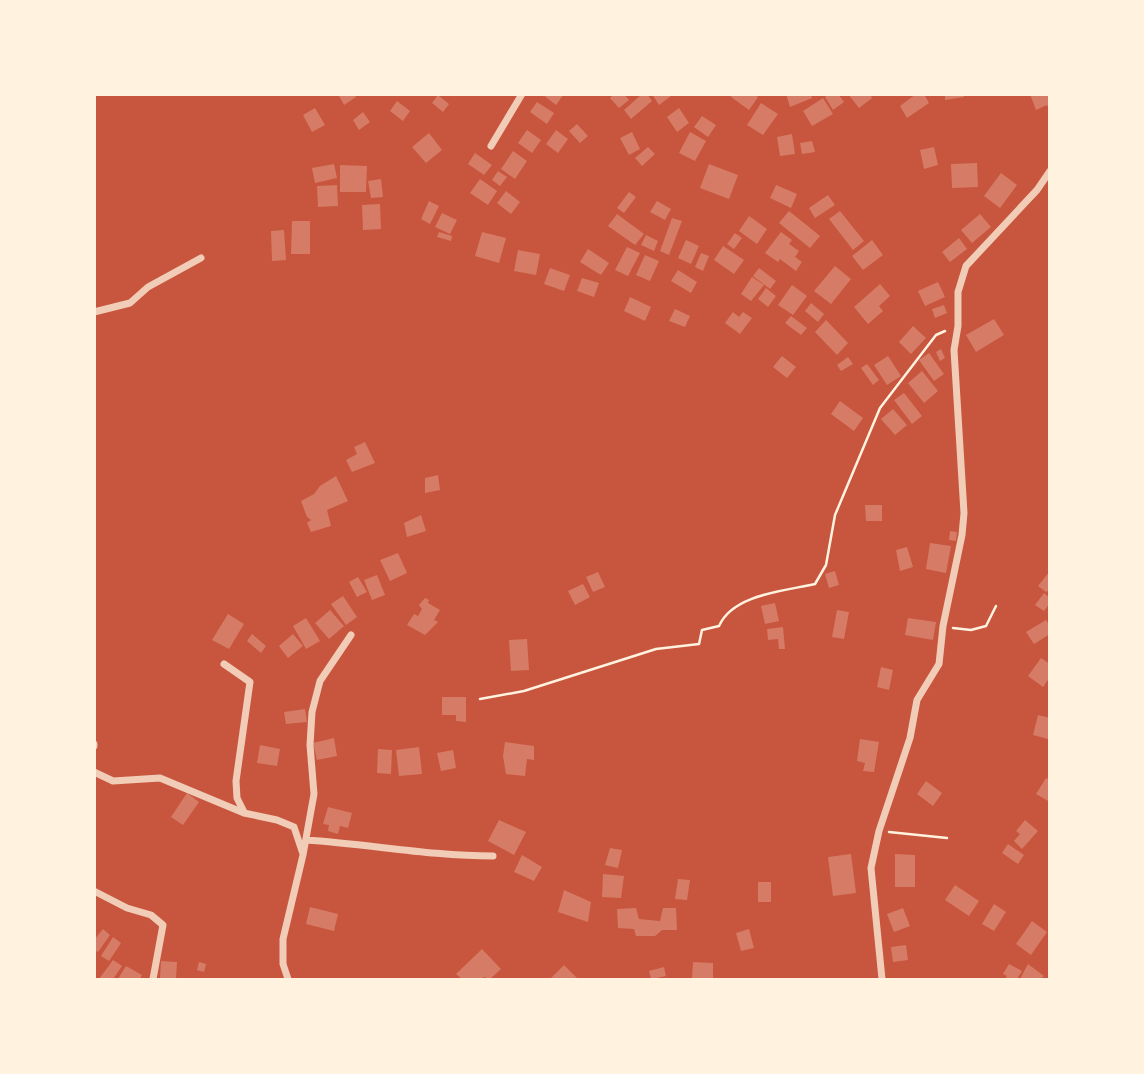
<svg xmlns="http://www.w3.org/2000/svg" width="1144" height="1074" viewBox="0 0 1144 1074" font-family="'Varela Round',sans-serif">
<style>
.building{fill:#d67c66}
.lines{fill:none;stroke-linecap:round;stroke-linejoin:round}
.path{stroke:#fff3e0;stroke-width:2.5}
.minor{stroke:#f1ccb7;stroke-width:7}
</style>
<rect width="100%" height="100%" fill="#c8553d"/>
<!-- building -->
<path class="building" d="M 338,94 L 354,94 L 356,97 L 344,105 Z
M 542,94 L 564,94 L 556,105 Z
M 614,94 L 624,94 L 629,100 L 619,108 L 610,98 Z
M 642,94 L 647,94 L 652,101 L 631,119 L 624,110 Z
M 652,94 L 669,94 L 671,96 L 659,105 Z
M 732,94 L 754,94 L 758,97 L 749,110 L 731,97 Z
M 786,94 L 811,94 L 812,98 L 790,107 Z
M 829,94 L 838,94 L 844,102 L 833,110 L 825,97 Z
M 848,94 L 870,94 L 872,98 L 859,108 Z
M 916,94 L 924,94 L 929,103 L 907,118 L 900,106 Z
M 945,94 L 963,94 L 964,97 L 945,100 Z
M 1030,94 L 1050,94 L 1050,111 L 1047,105 L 1036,110 Z
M 438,95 L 449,104 L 443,112 L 432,103 Z
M 823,98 L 833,114 L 812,126 L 803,111 Z
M 397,101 L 410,111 L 403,121 L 390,111 Z
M 537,102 L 554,113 L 547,124 L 530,112 Z
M 761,103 L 778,114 L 763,135 L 747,125 Z
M 315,108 L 325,125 L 312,132 L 303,115 Z
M 679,108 L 689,123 L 677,132 L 667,117 Z
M 363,112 L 370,122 L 359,130 L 353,120 Z
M 702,116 L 716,125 L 708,137 L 694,127 Z
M 577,124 L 588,136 L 580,143 L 569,131 Z
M 527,130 L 541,140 L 532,153 L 518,143 Z
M 556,130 L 568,139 L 558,153 L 546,144 Z
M 632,132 L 640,149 L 629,155 L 620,138 Z
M 690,132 L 706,141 L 695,161 L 679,153 Z
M 429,133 L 442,150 L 426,163 L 412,147 Z
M 792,134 L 795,154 L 780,156 L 777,137 Z
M 812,141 L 815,152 L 802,154 L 800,143 Z
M 648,147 L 655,154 L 642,166 L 635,158 Z
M 934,147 L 938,165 L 924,169 L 920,150 Z
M 513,151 L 527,161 L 515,179 L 501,169 Z
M 475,153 L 492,165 L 484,175 L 468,164 Z
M 977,163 L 978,187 L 952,188 L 951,164 Z
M 334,164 L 337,178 L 315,183 L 312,168 Z
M 709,164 L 738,175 L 729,199 L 700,188 Z
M 340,165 L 367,166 L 366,192 L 340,192 Z
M 498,171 L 507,177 L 500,186 L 492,180 Z
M 1001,173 L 1017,185 L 1000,208 L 984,196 Z
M 381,179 L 383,197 L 371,198 L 368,181 Z
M 480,179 L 497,191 L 488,205 L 470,193 Z
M 337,185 L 338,206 L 318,207 L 317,186 Z
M 776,185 L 797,194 L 791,208 L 770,198 Z
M 506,191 L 520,202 L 511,214 L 497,203 Z
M 629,192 L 636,197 L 624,213 L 617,208 Z
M 828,195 L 835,205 L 815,218 L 809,208 Z
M 429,201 L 439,206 L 430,224 L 421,219 Z
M 657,201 L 671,209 L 665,220 L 650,212 Z
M 380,204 L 381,229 L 363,230 L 362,205 Z
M 789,211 L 820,236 L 810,248 L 779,223 Z
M 840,211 L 864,241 L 853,250 L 829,219 Z
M 442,213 L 457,220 L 450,234 L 435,227 Z
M 617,214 L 644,234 L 635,245 L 608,226 Z
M 980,214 L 991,227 L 972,243 L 961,230 Z
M 749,216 L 767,229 L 757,244 L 739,231 Z
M 672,218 L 682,221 L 669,255 L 660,251 Z
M 292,221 L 310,221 L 310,254 L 291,254 Z
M 284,230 L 286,260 L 272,261 L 271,231 Z
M 439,232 L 452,236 L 451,241 L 437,237 Z
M 482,232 L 506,238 L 499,263 L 475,256 Z
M 781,232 L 792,240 L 789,244 L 799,251 L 795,257 L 802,262 L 796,271 L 780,259 L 778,262 L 765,253 Z
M 735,233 L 742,238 L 734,249 L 727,244 Z
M 646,235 L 658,241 L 654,251 L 641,245 Z
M 959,238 L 967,249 L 950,262 L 942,252 Z
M 686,240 L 699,246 L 691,264 L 678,258 Z
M 872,240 L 883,255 L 863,270 L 852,256 Z
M 723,246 L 744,260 L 734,274 L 714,260 Z
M 627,247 L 640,253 L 628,276 L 615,270 Z
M 588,249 L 609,263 L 601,275 L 580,262 Z
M 518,250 L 540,254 L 536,275 L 514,271 Z
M 701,253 L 709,256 L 703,271 L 695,267 Z
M 645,255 L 659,261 L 650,281 L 636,275 Z
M 835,266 L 851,279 L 831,304 L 814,291 Z
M 550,268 L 570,275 L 564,291 L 544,284 Z
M 759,268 L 776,281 L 770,289 L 753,276 Z
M 678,270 L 697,282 L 691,293 L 671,281 Z
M 752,277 L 764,285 L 751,301 L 741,294 Z
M 582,278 L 599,283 L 594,297 L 577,291 Z
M 938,282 L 945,297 L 925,306 L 918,291 Z
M 880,284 L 890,296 L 879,306 L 883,311 L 868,324 L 854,307 Z
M 792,285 L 807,296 L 793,315 L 778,305 Z
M 766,288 L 776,296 L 768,307 L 758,299 Z
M 630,297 L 651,307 L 645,321 L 624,311 Z
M 811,303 L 824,314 L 818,322 L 805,311 Z
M 944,305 L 947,313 L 935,318 L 932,309 Z
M 675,309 L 690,316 L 685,327 L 669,321 Z
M 733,312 L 739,317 L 743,312 L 752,318 L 740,334 L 725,323 Z
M 791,316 L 807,328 L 801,335 L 785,323 Z
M 994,319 L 1004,335 L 976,352 L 966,335 Z
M 826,320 L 848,343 L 837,355 L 815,332 Z
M 913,326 L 926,338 L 911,354 L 899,342 Z
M 941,349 L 945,358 L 940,361 L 936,352 Z
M 929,353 L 944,374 L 934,381 L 919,360 Z
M 782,356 L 796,367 L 787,378 L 773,367 Z
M 888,356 L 901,376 L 887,385 L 874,365 Z
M 848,357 L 853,364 L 841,371 L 837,365 Z
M 867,364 L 879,380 L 873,385 L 861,368 Z
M 922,371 L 938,391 L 924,403 L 908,383 Z
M 904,393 L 922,416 L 912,424 L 894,400 Z
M 840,401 L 863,418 L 854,431 L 831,414 Z
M 893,409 L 907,425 L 895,435 L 881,419 Z
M 365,442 L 375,463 L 352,472 L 346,460 L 357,454 L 354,447 Z
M 438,475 L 440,490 L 425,493 L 425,478 Z
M 336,476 L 348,501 L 327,510 L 331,526 L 311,532 L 307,523 L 311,520 L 307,517 L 301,501 L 314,494 L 320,486 Z
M 865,505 L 882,505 L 882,521 L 866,521 Z
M 421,515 L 426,531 L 407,537 L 404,523 Z
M 950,531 L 957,532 L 956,541 L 949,540 Z
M 930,543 L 951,546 L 946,573 L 926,569 Z
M 907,547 L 913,567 L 900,571 L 896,550 Z
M 398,553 L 407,573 L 390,581 L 380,560 Z
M 835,571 L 839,585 L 829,588 L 825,574 Z
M 1050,571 L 1050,590 L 1046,592 L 1038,586 Z
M 598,572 L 605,587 L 593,592 L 586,577 Z
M 377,575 L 385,595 L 372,600 L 364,580 Z
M 358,577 L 367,592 L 357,597 L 349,582 Z
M 583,584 L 590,597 L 575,605 L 568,591 Z
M 1044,593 L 1050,598 L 1050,603 L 1044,611 L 1035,605 Z
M 343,596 L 357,617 L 346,625 L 331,604 Z
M 425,598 L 429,600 L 428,603 L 440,610 L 434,620 L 438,622 L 425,635 L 407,625 L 414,614 L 418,616 L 422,609 L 419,605 Z
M 775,603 L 779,621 L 765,624 L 761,606 Z
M 330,610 L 344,626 L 329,639 L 315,623 Z
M 837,610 L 849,612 L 844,639 L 832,637 Z
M 228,614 L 244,624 L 229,649 L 212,640 Z
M 306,618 L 320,641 L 306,649 L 293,626 Z
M 908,618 L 936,622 L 933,640 L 905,635 Z
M 1046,620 L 1050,626 L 1050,634 L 1034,644 L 1026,632 Z
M 783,627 L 785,649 L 779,649 L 778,639 L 768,640 L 767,629 Z
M 252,634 L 266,646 L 261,653 L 247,641 Z
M 293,634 L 303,646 L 288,658 L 279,646 Z
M 527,639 L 529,670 L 511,671 L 509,640 Z
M 1041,658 L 1050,664 L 1050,677 L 1043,687 L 1028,676 Z
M 881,667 L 893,670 L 889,690 L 877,687 Z
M 442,697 L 466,697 L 466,722 L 456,721 L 456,715 L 442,715 Z
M 305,709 L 307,722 L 286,724 L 284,712 Z
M 1038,715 L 1050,718 L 1048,739 L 1033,735 Z
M 334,738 L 337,756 L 317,760 L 313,743 Z
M 860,739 L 879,742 L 874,772 L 863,771 L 865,763 L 857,761 Z
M 505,742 L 534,746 L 534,760 L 527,759 L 525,776 L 506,774 L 503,756 Z
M 260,745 L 280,749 L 277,766 L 257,763 Z
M 419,747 L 422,774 L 399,776 L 396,750 Z
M 378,749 L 392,750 L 391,774 L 377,773 Z
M 453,750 L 456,768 L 441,771 L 437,753 Z
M 1046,778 L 1050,780 L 1050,802 L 1036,794 Z
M 926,781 L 942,793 L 933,806 L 917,794 Z
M 187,793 L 199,802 L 183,825 L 171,817 Z
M 328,807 L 352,813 L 348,828 L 340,826 L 338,834 L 328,831 L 329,825 L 323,824 Z
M 499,820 L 526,832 L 514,855 L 488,841 Z
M 1025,820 L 1038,831 L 1022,849 L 1014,841 L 1020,834 L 1016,831 Z
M 1008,844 L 1024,855 L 1018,864 L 1002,853 Z
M 610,848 L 622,850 L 618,868 L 605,865 Z
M 851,854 L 856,893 L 833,896 L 828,857 Z
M 895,854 L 915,855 L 915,887 L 895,887 Z
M 522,855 L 542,867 L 534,881 L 514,872 Z
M 603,874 L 624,876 L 621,898 L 602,897 Z
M 678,879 L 690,880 L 687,900 L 675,899 Z
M 758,882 L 771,882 L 771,902 L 758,902 Z
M 955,885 L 979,901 L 969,916 L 945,900 Z
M 564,890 L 591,902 L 588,922 L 558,912 Z
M 994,904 L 1006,912 L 994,931 L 982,924 Z
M 310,907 L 338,914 L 334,931 L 306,924 Z
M 636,908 L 639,919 L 660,921 L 663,908 L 676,908 L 677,930 L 662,930 L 655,936 L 636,936 L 634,929 L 618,928 L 617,909 Z
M 903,908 L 910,926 L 894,932 L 887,914 Z
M 1032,921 L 1047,932 L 1031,955 L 1016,944 Z
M 103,929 L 110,935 L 98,952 L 94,950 L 94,940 Z
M 749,929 L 754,948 L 741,951 L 736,933 Z
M 113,937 L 121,943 L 109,961 L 101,956 Z
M 906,945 L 908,960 L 893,962 L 891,947 Z
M 482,949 L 501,969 L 490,979 L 484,977 L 481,979 L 462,979 L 456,974 Z
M 113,960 L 122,966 L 113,979 L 99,979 Z
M 161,961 L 177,962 L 176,979 L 160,978 Z
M 199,962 L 206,964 L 204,972 L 197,970 Z
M 693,962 L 713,963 L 713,979 L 692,979 Z
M 1009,964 L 1022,971 L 1017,979 L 1005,979 L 1007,976 L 1003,974 Z
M 1028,964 L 1044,976 L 1041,979 L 1020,979 Z
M 564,965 L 578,979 L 550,979 Z
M 126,966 L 142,975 L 140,979 L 118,979 Z
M 664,967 L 666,976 L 651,979 L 649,971 Z"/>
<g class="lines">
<!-- path -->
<path class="path" d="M 953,628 L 971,630 L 986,626 L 996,606
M 480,699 L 524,691 L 656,649 L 699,644 L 702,630 L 719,626 C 733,594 785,591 815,584 L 826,565 L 835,515 L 880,408 L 936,335 L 945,331
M 889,832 L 947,838"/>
<!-- minor -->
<path class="minor" d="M 491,146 L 522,94
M 94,312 L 130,303 L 148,287 L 201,258
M 224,664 L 250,682 L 236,781 L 237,798 L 244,812
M 94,744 L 94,746
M 94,772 L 113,781 L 160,778 L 244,813 L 277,820 L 294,827 L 303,854
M 306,840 C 369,844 430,856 493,856
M 94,891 L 127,908 L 151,915 L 163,925 L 153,979
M 288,979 L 283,964 L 283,939 L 303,855 L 314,794 L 310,745 L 312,712 L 320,681 L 351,635
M 882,979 L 871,868 L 879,831 L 910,738 L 917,700 L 939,664 L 943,626 L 962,535 L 964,513 L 954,350 L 958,326 L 958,292 L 966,266 L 1037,190 L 1050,171"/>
</g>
<!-- border -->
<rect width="1144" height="1074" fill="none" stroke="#fff3e0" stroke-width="192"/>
</svg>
